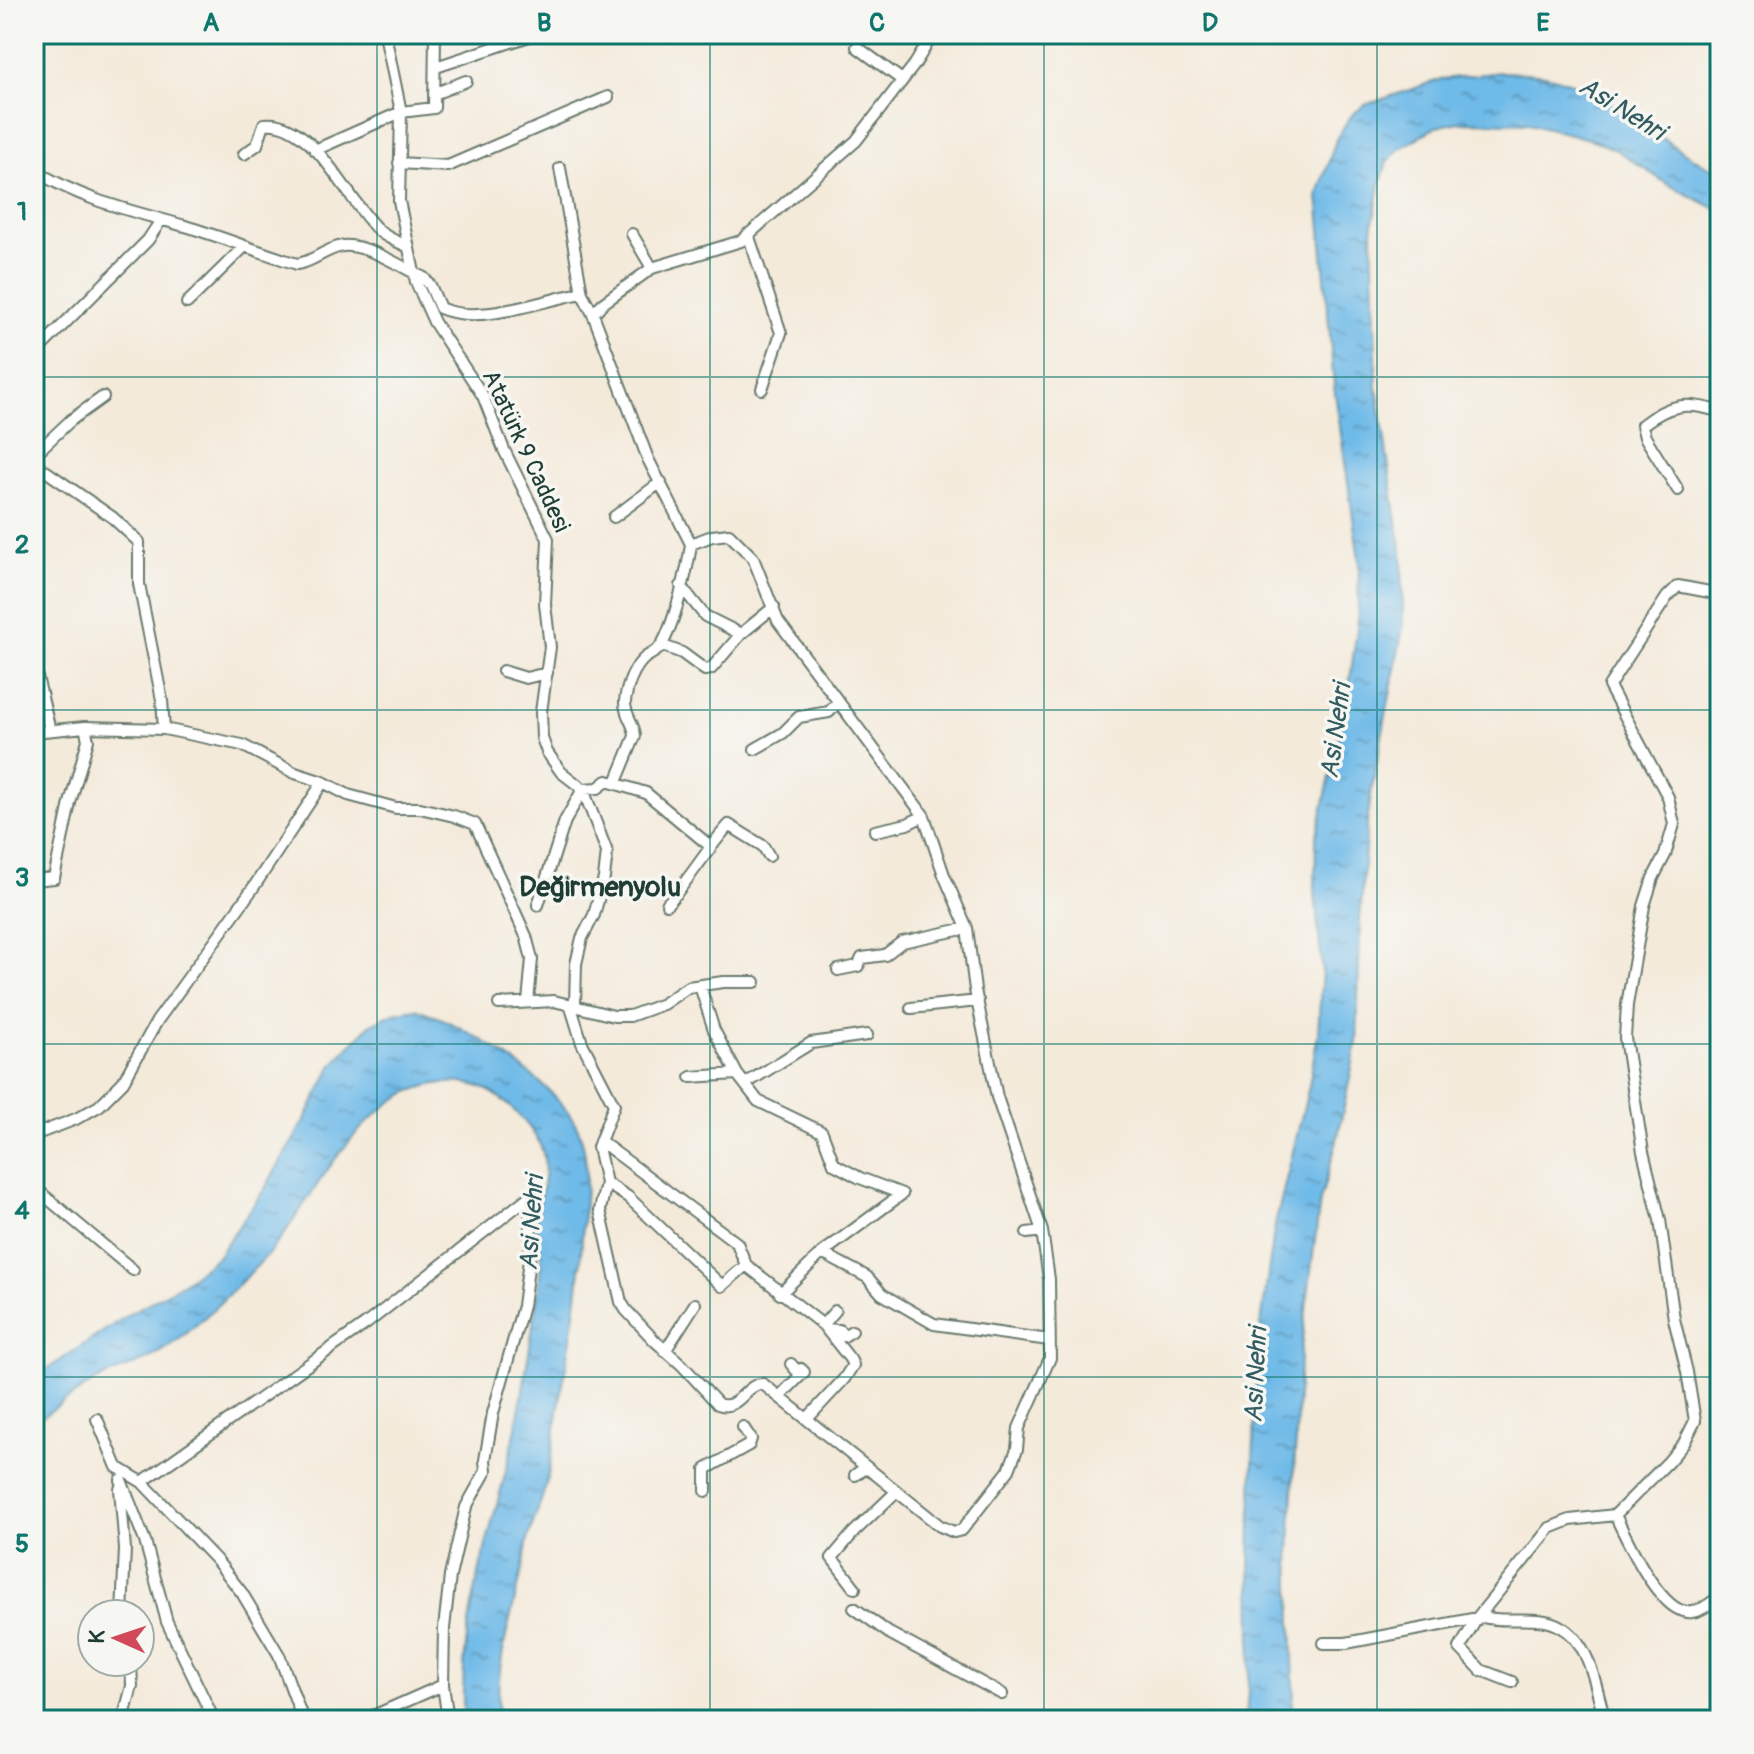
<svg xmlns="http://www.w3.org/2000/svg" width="1754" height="1754" viewBox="0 0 1754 1754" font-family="Pangolin,sans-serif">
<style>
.water{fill:url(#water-ripples);stroke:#467c8e;stroke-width:2}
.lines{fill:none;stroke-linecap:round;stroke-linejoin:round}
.minor-casing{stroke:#6a7a6e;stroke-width:14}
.minor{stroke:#fff;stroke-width:10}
.grid{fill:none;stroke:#0f766e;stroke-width:2;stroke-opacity:0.55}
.labels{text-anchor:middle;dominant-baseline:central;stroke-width:7;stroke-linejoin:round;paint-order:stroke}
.street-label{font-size:24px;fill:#1f3d34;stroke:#f6f6f2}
.water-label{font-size:26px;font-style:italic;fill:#335c61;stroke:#f6f6f2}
.quarter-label{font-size:28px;font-weight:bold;fill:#1f3d34;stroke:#f6f6f2}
.neatline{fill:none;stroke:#0f766e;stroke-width:3}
.grid-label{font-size:26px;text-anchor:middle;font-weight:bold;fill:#0f766e}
</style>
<defs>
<pattern id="water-ripples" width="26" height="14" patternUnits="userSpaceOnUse" patternTransform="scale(2)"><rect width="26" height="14" fill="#6ebae8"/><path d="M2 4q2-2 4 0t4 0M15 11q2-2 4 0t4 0" fill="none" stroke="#5a98bd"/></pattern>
</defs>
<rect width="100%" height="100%" fill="#f6f6f2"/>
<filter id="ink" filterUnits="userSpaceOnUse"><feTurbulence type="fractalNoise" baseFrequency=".0125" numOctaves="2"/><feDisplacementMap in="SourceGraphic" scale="16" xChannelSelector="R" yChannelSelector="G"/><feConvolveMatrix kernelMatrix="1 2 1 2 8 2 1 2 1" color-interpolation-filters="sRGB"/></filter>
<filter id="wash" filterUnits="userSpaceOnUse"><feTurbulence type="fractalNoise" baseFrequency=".006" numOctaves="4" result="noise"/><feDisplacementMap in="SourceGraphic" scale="32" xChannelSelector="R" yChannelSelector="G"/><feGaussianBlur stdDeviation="1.8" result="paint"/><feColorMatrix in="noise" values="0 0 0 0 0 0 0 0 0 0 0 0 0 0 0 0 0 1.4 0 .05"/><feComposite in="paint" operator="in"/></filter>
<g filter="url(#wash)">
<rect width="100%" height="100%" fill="#f4eada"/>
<!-- water -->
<path class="water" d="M 1501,72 C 1519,73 1539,72 1557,78 C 1617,96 1663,147 1720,172 L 1720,211 L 1667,184 L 1618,151 L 1596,141 L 1529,123 L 1459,122 L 1436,127 L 1399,149 L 1387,162 L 1380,185 L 1372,230 L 1377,388 L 1402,555 L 1403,627 L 1372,788 L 1367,824 L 1360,920 L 1357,1043 L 1337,1141 L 1320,1201 L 1300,1356 L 1290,1552 L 1294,1690 L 1292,1720 L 1246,1720 L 1251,1644 L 1250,1551 L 1257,1352 L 1275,1225 L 1309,1086 L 1318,1033 L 1322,971 L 1315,893 L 1316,839 L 1348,695 L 1358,620 L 1359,559 L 1334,386 L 1318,194 L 1337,137 L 1352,115 L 1365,105 L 1442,79 Z
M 416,1009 C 464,1023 558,1083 578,1129 C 592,1159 584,1206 582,1238 C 580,1293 570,1345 560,1400 C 555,1428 553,1456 546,1484 C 542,1501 534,1518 529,1536 C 526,1547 525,1559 522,1571 C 510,1621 494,1668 499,1720 L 464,1720 C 457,1628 488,1543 510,1455 C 520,1414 526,1373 532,1332 C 535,1307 541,1281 541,1257 C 541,1248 538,1240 537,1232 C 534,1207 548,1183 544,1157 C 539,1131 502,1093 477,1086 C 450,1078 416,1085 393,1101 C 343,1135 314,1193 279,1241 C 268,1256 253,1270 240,1283 C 218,1305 195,1328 170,1346 C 150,1361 125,1367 102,1378 C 78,1390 56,1407 34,1423 L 34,1378 L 129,1314 L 182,1284 L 217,1257 L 264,1190 L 304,1122 L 331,1068 L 341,1055 L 371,1024 L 394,1013 Z"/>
</g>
<g filter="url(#ink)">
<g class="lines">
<!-- minor casing -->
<g class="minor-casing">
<path id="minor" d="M 385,34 L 401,112 L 399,201 L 416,282 L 434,322 L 483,396 L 504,450 L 548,539 L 545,604 L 550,647 L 541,712 L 542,738 L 547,752 L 561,772 L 583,789 L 607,852 L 604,878 L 594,915 L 582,938 L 576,964 L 575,1005
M 857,47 L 902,80
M 436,67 L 535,34
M 434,94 L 466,81
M 315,150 L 401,112 L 434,108 L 435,34
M 244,154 L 257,145 L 264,124 C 313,118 348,202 379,231 C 387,238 398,242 407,246
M 399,163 L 448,166 L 608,97
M 560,168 L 582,293
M 34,170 C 84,201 129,210 185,226 C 222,237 259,252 297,264 C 312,263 326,248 343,246 C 365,243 404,268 424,278 L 430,285 L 440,308 C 479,326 542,300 582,293 L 593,314 L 648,459 L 691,544 C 688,569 674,625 661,646 C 658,651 652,653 646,657 C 634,666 627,686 625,701 C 624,715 635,724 635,736 L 616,782
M 632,234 L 652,268
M 748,234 L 781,333 L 762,389
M 187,303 L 244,247
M 593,314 L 602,304 L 652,268 L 741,241 L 856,141 L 915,64 L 933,34
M 34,354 L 148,240 L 161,220
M 34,455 L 71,420 L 103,397
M 34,463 L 112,517 L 139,542 L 139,584 L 162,700 L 164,729
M 1678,490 L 1645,437 L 1642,425 C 1669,404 1687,401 1720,412
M 614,517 L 661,482
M 741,634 L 774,607
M 661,645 L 682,653 L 705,670 L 711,669 L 741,634 L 705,616 L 681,586
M 503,671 L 526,678 L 547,673
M 36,673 L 50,730
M 34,732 L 85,727 L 164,729 L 242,745 L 295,773 L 323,782 L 348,795 L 396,808 L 420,808 L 454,816 L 475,824 L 526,936 L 532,959 L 528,1002
M 755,749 L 783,733 L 799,717 L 829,712 L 837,703
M 875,831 L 907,824 L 924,816
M 34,880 L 54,878 L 70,803 L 88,740 L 85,727
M 667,904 C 690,879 706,850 729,825 L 763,846 L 769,856
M 538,905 L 565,821 L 583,789 L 598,788 L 607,781 L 646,793 L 710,846
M 838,970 L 858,966 L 862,958 L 885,955 L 902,942 L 967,928
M 700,986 L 714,1030 L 737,1074 L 758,1101 L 822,1132 L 834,1164 L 860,1178 L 902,1194 L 822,1253
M 499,1004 L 554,1001 L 614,1016 L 630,1016 L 663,1004 L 688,987 L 723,982 L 755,982
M 570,1004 L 582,1043 L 614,1105 L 598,1147 L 606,1183 L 600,1210 L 621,1302 L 626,1310 L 655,1341 L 682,1365 L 718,1404 C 739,1412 745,1383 763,1384 L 940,1526 L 954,1532 L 962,1530 L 1009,1470 L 1017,1449 L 1019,1428 L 1050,1358 L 1049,1279 L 1042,1231 L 997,1097 L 975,990 L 967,928 L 944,875 L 924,816 L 778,621 L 753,558 L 729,534 L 712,536 L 691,544
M 911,1008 L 978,1001
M 691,1077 L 737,1074
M 745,1084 L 811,1043 L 867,1035
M 34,1135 L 76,1119 L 99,1106 L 123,1082 L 157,1021 L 253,888 L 323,782
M 600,1141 L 737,1243 L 746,1265 L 823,1325 L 850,1359 L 853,1365 L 844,1379 L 807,1419
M 606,1183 L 628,1197 L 722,1286 L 746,1265
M 34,1187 L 133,1270
M 1027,1233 L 1042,1231
M 780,1294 L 822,1253 L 867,1277 L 882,1294 L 934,1324 L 1049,1340
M 823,1325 L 835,1311
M 826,1329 L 839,1330 L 844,1336 L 852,1331
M 665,1351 L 695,1304
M 779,1397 L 804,1372 L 801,1369 L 797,1371 L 791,1364
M 97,1419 L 117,1467 L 142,1482 L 217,1561 L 242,1593 L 279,1655 L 303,1720
M 855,1475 L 866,1467
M 121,1480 L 145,1541 L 167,1622 L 214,1720
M 142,1482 L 367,1323 L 530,1196 L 531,1245 L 523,1306 L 493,1413 L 485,1460 L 486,1471 L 466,1507 L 450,1576 L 444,1628 L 443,1685 L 364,1720
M 120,1489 L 125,1549 L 122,1614
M 706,1491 L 706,1469 L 749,1445 L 751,1439 L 743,1427
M 1615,1515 C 1627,1539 1661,1617 1692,1612 C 1702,1611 1712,1602 1720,1596
M 855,1588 L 832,1558 L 854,1532 L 896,1492
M 854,1608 L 889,1633 L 1002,1694
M 1324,1643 L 1346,1643 L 1483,1617 C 1501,1622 1519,1618 1538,1620 C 1589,1624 1593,1680 1605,1720
M 1512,1682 L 1481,1670 L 1460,1648 L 1477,1618 L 1550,1528 L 1570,1520 L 1615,1515 L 1668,1462 L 1684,1443 L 1695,1421 L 1687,1372 L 1674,1319 L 1660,1220 L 1643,1152 L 1625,1038 L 1627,1005 L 1644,906 L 1653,878 L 1665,855 L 1674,824 L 1668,797 L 1609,686 L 1667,597 L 1678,586 L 1720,594
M 443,1685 L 448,1720
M 123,1720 L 132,1686 L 131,1662"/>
</g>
<!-- minor -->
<use href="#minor" class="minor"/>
</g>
</g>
<!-- grid -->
<path class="grid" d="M 377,34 L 377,1720M 710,34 L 710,1720M 1044,34 L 1044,1720M 1377,34 L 1377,1720M 34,377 L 1720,377M 34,710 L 1720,710M 34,1044 L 1720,1044M 34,1377 L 1720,1377"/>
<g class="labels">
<!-- street labels -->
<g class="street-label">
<text transform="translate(526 451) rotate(65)">Atatürk 9 Caddesi</text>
</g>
<!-- water labels -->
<g class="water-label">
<text transform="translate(1622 109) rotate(32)">Asi Nehri</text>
<text transform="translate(1336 731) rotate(-82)">Asi Nehri</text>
<text transform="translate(532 1223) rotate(-86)">Asi Nehri</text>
<text transform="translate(1256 1375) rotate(-87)">Asi Nehri</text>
</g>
<!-- quarter labels -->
<g class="quarter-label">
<text x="600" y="887">Değirmenyolu</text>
</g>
</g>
<!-- margin -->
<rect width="1754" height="1754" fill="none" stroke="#f6f6f2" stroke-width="88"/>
<!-- north arrow -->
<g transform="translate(116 1638) rotate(273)"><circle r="38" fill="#f6f6f2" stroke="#a0aca6" stroke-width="2"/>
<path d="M0-6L14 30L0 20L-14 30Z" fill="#d1495b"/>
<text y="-12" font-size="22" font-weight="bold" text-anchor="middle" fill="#1f3d34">K</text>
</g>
<rect x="44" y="44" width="1666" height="1666" class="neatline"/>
<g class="grid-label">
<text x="211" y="31">A</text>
<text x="544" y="31">B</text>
<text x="877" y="31">C</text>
<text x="1210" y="31">D</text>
<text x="1543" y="31">E</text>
<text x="22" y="220">1</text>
<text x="22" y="553">2</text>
<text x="22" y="886">3</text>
<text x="22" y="1219">4</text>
<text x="22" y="1552">5</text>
</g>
</svg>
